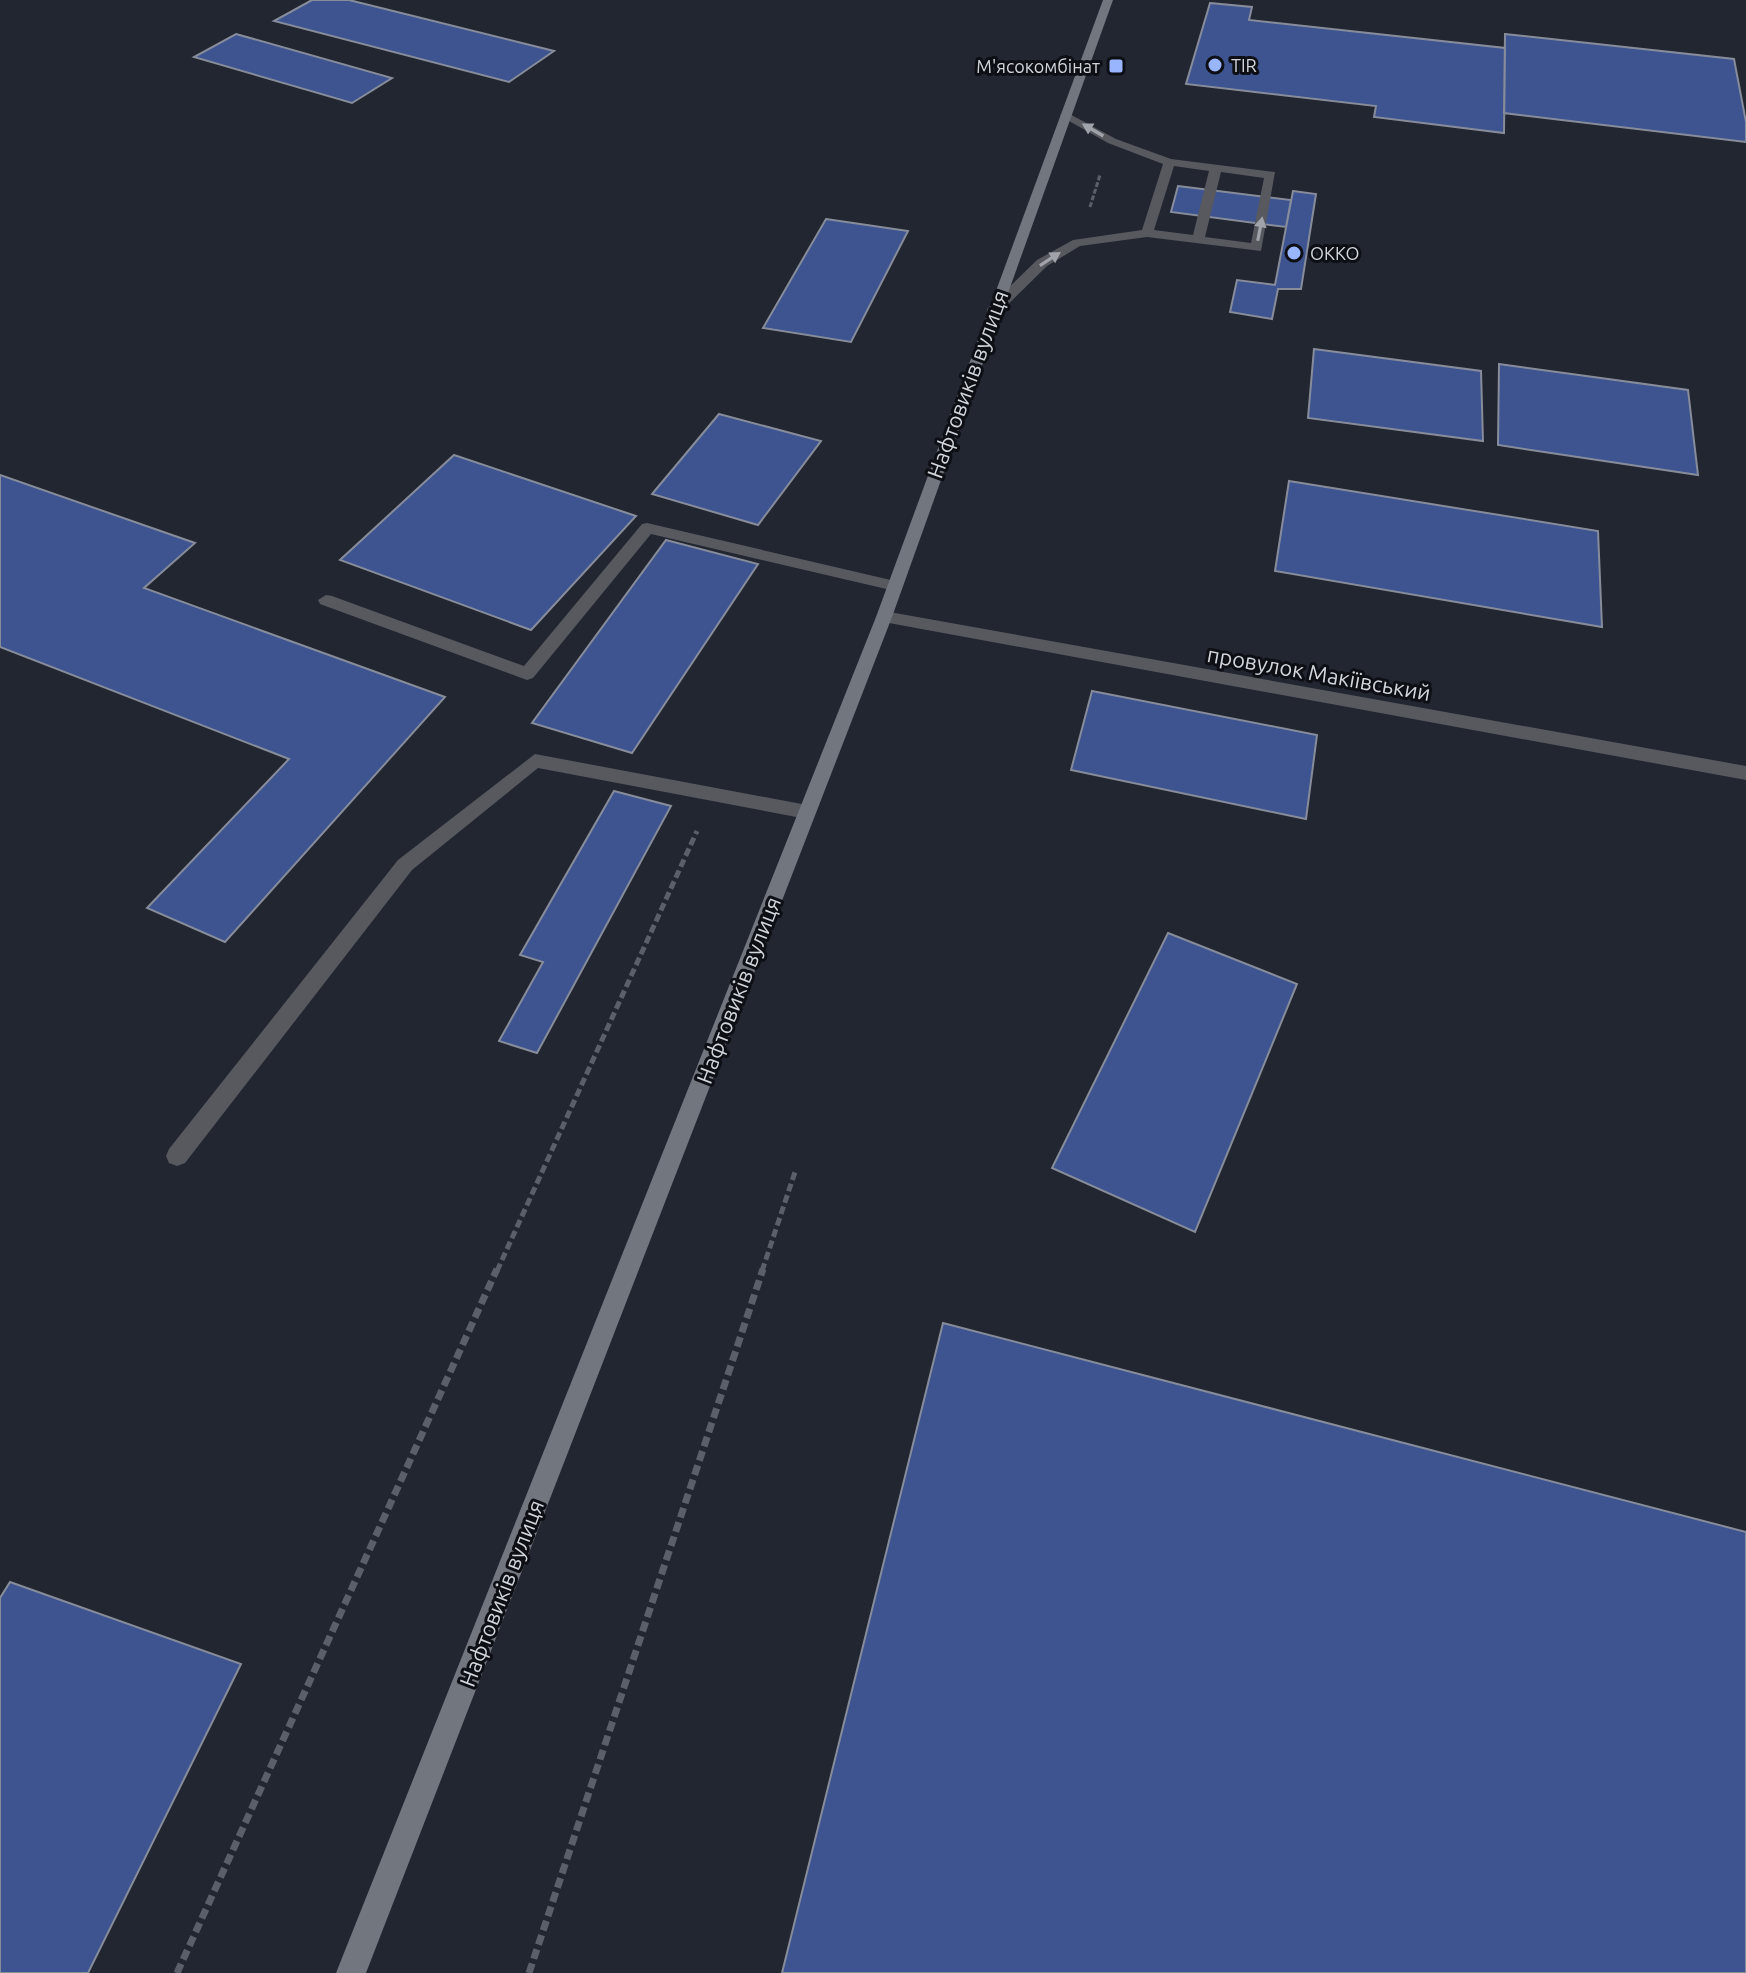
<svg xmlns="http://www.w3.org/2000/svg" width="1746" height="1973" viewBox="0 0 1746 1973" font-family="Ubuntu,sans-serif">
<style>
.building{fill:#3d5491;stroke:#878c9a;stroke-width:2}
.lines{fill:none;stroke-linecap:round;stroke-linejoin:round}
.path-far2{stroke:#5b5f69;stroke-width:3;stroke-dasharray:5 2;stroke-linecap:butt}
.path-far1{stroke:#5b5f69;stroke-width:5;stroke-dasharray:8 4;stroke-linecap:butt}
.path{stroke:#5b5f69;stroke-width:7;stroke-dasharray:10 5;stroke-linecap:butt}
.lane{fill:#57595f;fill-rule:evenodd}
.street{fill:#57595f;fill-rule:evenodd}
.secondary{fill:#72767f;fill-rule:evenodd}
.oneway{fill:#a0a3a9}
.poi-dot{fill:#99b5fd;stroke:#0d0f14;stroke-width:3}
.labels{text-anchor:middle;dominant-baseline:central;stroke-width:6;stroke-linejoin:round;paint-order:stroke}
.far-poi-label{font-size:18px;fill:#d0d4db;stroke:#0d0f14;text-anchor:start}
.street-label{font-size:22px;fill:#d0d4db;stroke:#0d0f14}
</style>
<rect width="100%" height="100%" fill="#222631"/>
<!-- building -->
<path class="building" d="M 312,0 L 349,0 L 554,51 L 509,82 L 274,21 Z
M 1210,3 L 1252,7 L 1249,20 L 1505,48 L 1504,133 L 1374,117 L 1376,106 L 1186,84 Z
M 236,34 L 392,78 L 352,103 L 194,57 Z
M 1505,34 L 1734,59 L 1746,122 L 1746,142 L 1504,113 Z
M 1178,186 L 1291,200 L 1286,227 L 1171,212 Z
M 1293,191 L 1316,194 L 1301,289 L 1278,289 L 1272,319 L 1230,312 L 1237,280 L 1275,285 Z
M 826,219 L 908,231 L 851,342 L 763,328 Z
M 1314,349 L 1481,371 L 1483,441 L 1308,418 Z
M 1499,364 L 1688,390 L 1698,475 L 1498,445 Z
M 719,414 L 821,441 L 758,525 L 652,494 Z
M 454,455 L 636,516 L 531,630 L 340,560 Z
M 0,475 L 195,543 L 144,588 L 445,697 L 225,942 L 147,908 L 289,759 L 0,647 Z
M 1289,481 L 1598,531 L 1602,627 L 1275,571 Z
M 666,540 L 758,564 L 632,753 L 532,723 Z
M 1092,691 L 1317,735 L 1306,819 L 1071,770 Z
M 614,791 L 671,806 L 537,1053 L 499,1041 L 543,962 L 520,955 Z
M 1168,933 L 1297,984 L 1195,1232 L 1052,1168 Z
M 943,1323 L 1746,1532 L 1746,1973 L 782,1973 Z
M 10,1582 L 241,1664 L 88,1973 L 0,1973 L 0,1598 Z"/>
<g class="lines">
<!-- path-far2 -->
<path class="path-far2" d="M 1090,207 L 1100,175"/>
<!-- path-far1 -->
<path class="path-far1" d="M 497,1271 L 697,831
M 762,1271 L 795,1172"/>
<!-- path -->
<path class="path" d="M 177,1973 L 497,1269
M 529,1973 L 763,1269"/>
<!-- lane -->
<path class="lane" d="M 1066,112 L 1116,139 L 1171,159 L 1275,172 L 1261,251 L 1147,237 L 1080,246 L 1047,266 L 997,315 L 987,315 L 987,309 L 1037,260 L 1073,240 L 1142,230 L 1163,164 L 1108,143 L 1062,117 L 1060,115 ZM 1174,166 L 1209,171 L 1193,235 L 1154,230 ZM 1221,172 L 1264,178 L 1251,243 L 1205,237 Z
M 647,523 L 895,581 L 903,586 L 895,591 L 651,534 L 533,678 L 527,680 L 320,604 L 318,600 L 326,595 L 332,596 L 524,666 L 642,524 Z
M 535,754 L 807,805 L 816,812 L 807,819 L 538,768 L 412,870 L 185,1163 L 177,1166 L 169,1163 L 166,1156 L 169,1149 L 398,860 Z"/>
<!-- street -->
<path class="street" d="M 884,611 L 1746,766 L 1746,780 L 878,621 L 878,613 Z"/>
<!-- secondary -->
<path class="secondary" d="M 1103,0 L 1113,0 L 892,617 L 366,1973 L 336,1973 L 876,617 Z"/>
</g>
<!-- one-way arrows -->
<defs><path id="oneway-solid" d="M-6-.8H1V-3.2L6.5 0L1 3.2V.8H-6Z" transform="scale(2)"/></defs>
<g class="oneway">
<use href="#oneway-solid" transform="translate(1093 130) rotate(-150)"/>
<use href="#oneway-solid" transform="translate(1260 229) rotate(-79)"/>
<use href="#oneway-solid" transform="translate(1050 259) rotate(-33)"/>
</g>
<!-- markers -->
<g class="poi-dot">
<circle cx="1215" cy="65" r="8"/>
<rect x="1108" y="58" width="16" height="16" rx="4"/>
<circle cx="1294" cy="253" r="8"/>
</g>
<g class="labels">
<!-- far-poi labels -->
<g class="far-poi-label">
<text x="1231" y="65">TIR</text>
<text x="1100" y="66" text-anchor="end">М'ясокомбінат</text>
<text x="1310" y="253">ОККО</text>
</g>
<!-- street labels -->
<g class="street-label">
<text transform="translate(967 384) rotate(-70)">Нафтовиків вулиця</text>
<text transform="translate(1319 673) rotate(10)">провулок Макіївський</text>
<text transform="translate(738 990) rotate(-69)">Нафтовиків вулиця</text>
<text transform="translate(501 1593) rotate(-69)">Нафтовиків вулиця</text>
</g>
</g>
</svg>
